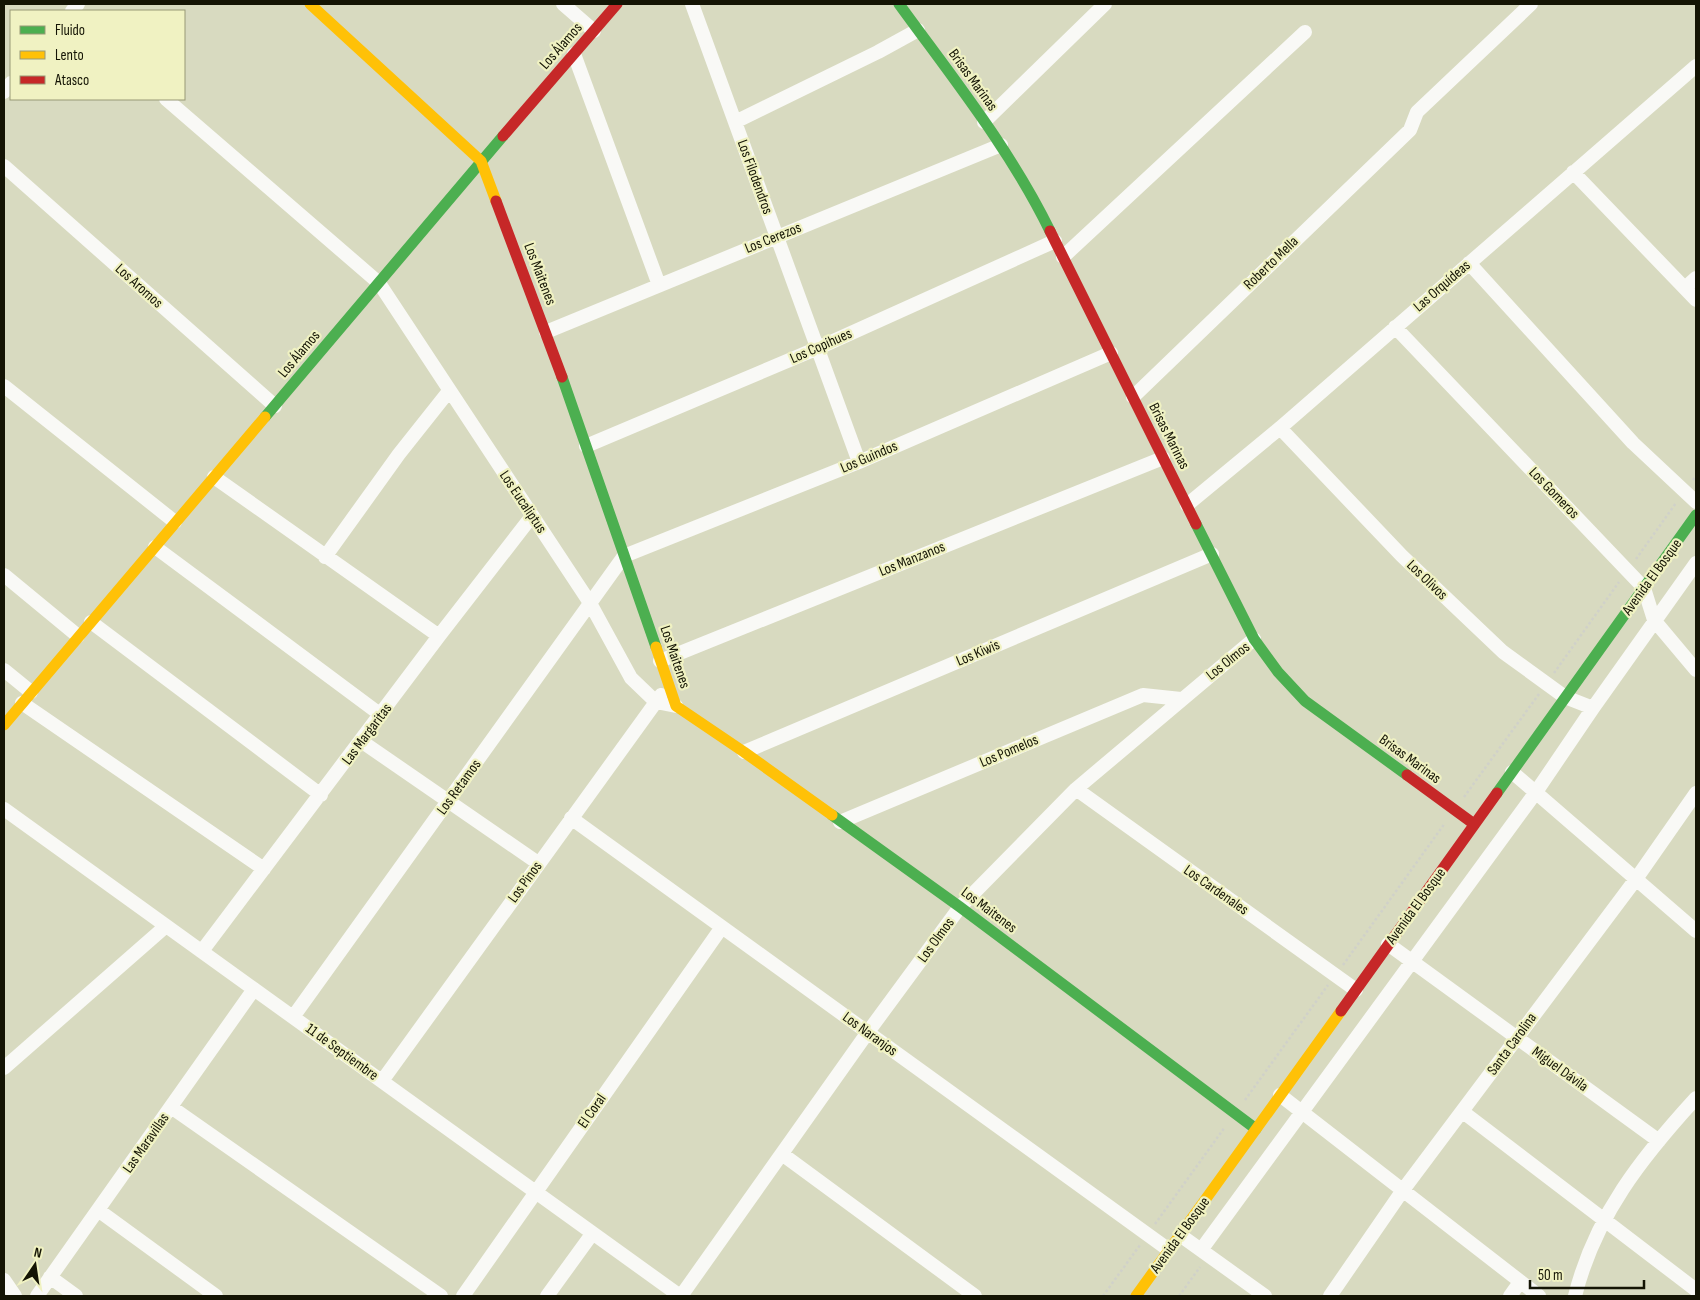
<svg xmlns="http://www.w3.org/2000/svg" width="1700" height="1300" viewBox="0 0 1700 1300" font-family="'Sofia Sans Condensed',sans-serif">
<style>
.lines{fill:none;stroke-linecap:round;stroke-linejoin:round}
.path{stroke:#d0d1c9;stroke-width:2.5;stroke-dasharray:2.5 2.5;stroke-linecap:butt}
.street{stroke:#f9f9f6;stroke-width:14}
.fast{stroke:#4caf50;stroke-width:11}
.slow{stroke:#ffc107;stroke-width:11}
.jam{stroke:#c62828;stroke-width:11}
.labels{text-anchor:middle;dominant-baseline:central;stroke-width:4.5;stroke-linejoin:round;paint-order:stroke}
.street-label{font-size:15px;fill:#141404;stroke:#f0f2c2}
</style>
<rect width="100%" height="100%" fill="#d8dac0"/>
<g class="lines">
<!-- path -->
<path class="path" d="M 1693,480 L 1696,476
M 1636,559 L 1676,503
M 1554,673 L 1619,582
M 1464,797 L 1539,694
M 1343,965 L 1445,823
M 1245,1100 L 1328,985
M 1155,1224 L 1225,1127
M 1103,1296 L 1140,1245
M 1179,1296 L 1200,1267"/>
<!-- street -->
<path class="street" d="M 563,4 L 594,31
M 692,4 L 859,462
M 72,11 L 78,4
M 574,54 L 659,285
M 4,92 L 11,83
M 166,99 L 379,283 L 590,603 L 631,678 L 656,702 L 676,706
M 735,122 L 878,52 L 918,30
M 984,122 L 1105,4
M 4,166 L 275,406
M 1573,172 L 1696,300
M 1063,257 L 1305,32
M 1469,263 L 1633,443 L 1696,502
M 1685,288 L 1696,278
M 1395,327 L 1644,588 L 1654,620 L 1696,670
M 546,332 L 1001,145
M 4,386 L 175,522
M 1133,397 L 1410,130 L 1417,112 L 1531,4
M 1280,428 L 1402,556 L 1503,652 L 1565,697 L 1593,708
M 586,446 L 818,348 L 1055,241
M 214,477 L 439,636
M 1187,505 L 1280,428 L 1696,66
M 155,547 L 381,715
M 325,557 L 399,454 L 449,391
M 4,575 L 78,636
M 91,622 L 321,795
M 660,661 L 1163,458
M 4,670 L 31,692
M 22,703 L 264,869
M 361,741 L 538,863
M 744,752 L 1212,554
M 1512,772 L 1696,931
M 1076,789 L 1356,990
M 4,809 L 680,1296
M 571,818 L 1169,1250
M 840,822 L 1143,695 L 1181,699
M 1388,944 L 1659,1141
M 202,951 L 439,636 L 532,516
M 293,1017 L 624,556 L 859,462 L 1111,353
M 4,1068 L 166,926
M 382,1081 L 661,695
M 1280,1095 L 1539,1296
M 171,1107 L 441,1296
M 1463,1112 L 1696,1290
M 782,1154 L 975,1296
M 98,1210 L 216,1296
M 1180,1235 L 1265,1296
M 1201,1250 L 1536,792 L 1593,708 L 1696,563
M 50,1277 L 76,1296
M 4,1280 L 15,1296
M 37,1296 L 254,989
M 463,1296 L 722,927
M 547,1296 L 592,1234
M 681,1296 L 868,1032 L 960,907 L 1076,789 L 1254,639
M 1330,1296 L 1403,1190 L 1636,879 L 1696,793
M 1510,1296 L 1520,1282
M 1575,1296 C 1595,1216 1642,1157 1696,1098"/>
<!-- fast -->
<path class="fast" d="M 899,4 C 952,77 1010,149 1050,231
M 562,377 L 656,647
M 265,417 L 503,136
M 1196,524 L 1254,639 L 1278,672 L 1305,701 L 1407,775
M 1497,793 L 1696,515
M 832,815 L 960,907 L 1256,1129"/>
<!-- slow -->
<path class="slow" d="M 310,4 L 481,161 L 496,201
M 656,647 L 676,706 L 744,752 L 832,815
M 4,725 L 265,417
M 1136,1296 L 1341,1011"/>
<!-- jam -->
<path class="jam" d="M 503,136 L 617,4
M 496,201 L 562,377
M 1050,231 L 1196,524
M 1407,775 L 1474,824
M 1341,1011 L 1497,793"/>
</g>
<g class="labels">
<!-- street labels -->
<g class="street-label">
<text transform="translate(561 46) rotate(-49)">Los Álamos</text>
<text transform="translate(973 80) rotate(54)">Brisas Marinas</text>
<text transform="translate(755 177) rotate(70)">Los Filodendros</text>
<text transform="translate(773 238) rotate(-22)">Los Cerezos</text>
<text transform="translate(1271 263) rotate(-44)">Roberto Mella</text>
<text transform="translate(540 274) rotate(69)">Los Maitenes</text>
<text transform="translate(139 286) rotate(42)">Los Aromos</text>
<text transform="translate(1442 286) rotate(-41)">Las Orquídeas</text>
<text transform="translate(821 346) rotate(-24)">Los Copihues</text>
<text transform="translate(299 354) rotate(-50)">Los Álamos</text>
<text transform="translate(1169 436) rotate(63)">Brisas Marinas</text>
<text transform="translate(869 457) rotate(-23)">Los Guindos</text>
<text transform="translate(1554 493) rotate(46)">Los Gomeros</text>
<text transform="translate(523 502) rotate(56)">Los Eucaliptus</text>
<text transform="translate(912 559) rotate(-22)">Los Manzanos</text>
<text transform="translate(1652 577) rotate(-54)">Avenida El Bosque</text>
<text transform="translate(1427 580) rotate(44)">Los Olivos</text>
<text transform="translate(978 653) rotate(-23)">Los Kiwis</text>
<text transform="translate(675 657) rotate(71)">Los Maitenes</text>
<text transform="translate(1228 661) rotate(-39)">Los Olmos</text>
<text transform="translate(367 734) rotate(-53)">Las Margaritas</text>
<text transform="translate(1009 751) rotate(-23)">Los Pomelos</text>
<text transform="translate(1410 759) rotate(36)">Brisas Marinas</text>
<text transform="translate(459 787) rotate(-54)">Los Retamos</text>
<text transform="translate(525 882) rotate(-54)">Los Pinos</text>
<text transform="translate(1216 890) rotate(35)">Los Cardenales</text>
<text transform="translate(1416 906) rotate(-54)">Avenida El Bosque</text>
<text transform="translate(989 910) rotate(37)">Los Maitenes</text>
<text transform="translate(936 940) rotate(-54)">Los Olmos</text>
<text transform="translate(870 1034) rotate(36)">Los Naranjos</text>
<text transform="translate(1512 1044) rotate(-54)">Santa Carolina</text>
<text transform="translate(342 1052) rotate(36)">11 de Septiembre</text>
<text transform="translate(1560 1069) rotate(36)">Miguel Dávila</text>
<text transform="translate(592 1111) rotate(-55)">El Coral</text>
<text transform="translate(146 1143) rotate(-55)">Las Maravillas</text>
<text transform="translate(1180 1235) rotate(-54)">Avenida El Bosque</text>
</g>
</g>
<!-- border -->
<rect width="1700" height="1300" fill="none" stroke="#141404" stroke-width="10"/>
<!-- legend -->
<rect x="10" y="10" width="175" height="90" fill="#f0f2c2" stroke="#989976"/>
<rect x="20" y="26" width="25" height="8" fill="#4caf50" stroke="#989976"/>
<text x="55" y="35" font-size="15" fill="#141404">Fluido</text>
<rect x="20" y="51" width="25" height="8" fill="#ffc107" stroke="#989976"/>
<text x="55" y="60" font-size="15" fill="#141404">Lento</text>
<rect x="20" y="76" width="25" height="8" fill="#c62828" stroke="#989976"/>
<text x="55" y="85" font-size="15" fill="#141404">Atasco</text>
<!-- north arrow -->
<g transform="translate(35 1265) rotate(13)" stroke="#f0f2c2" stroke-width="4" paint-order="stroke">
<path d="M0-4L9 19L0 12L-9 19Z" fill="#141404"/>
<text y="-8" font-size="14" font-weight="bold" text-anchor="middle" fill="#141404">N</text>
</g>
<!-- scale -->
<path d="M1530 1280v8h114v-8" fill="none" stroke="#141404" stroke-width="2.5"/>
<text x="1538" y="1280" font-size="15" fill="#141404" stroke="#f0f2c2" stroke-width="4" paint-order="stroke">50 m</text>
</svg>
